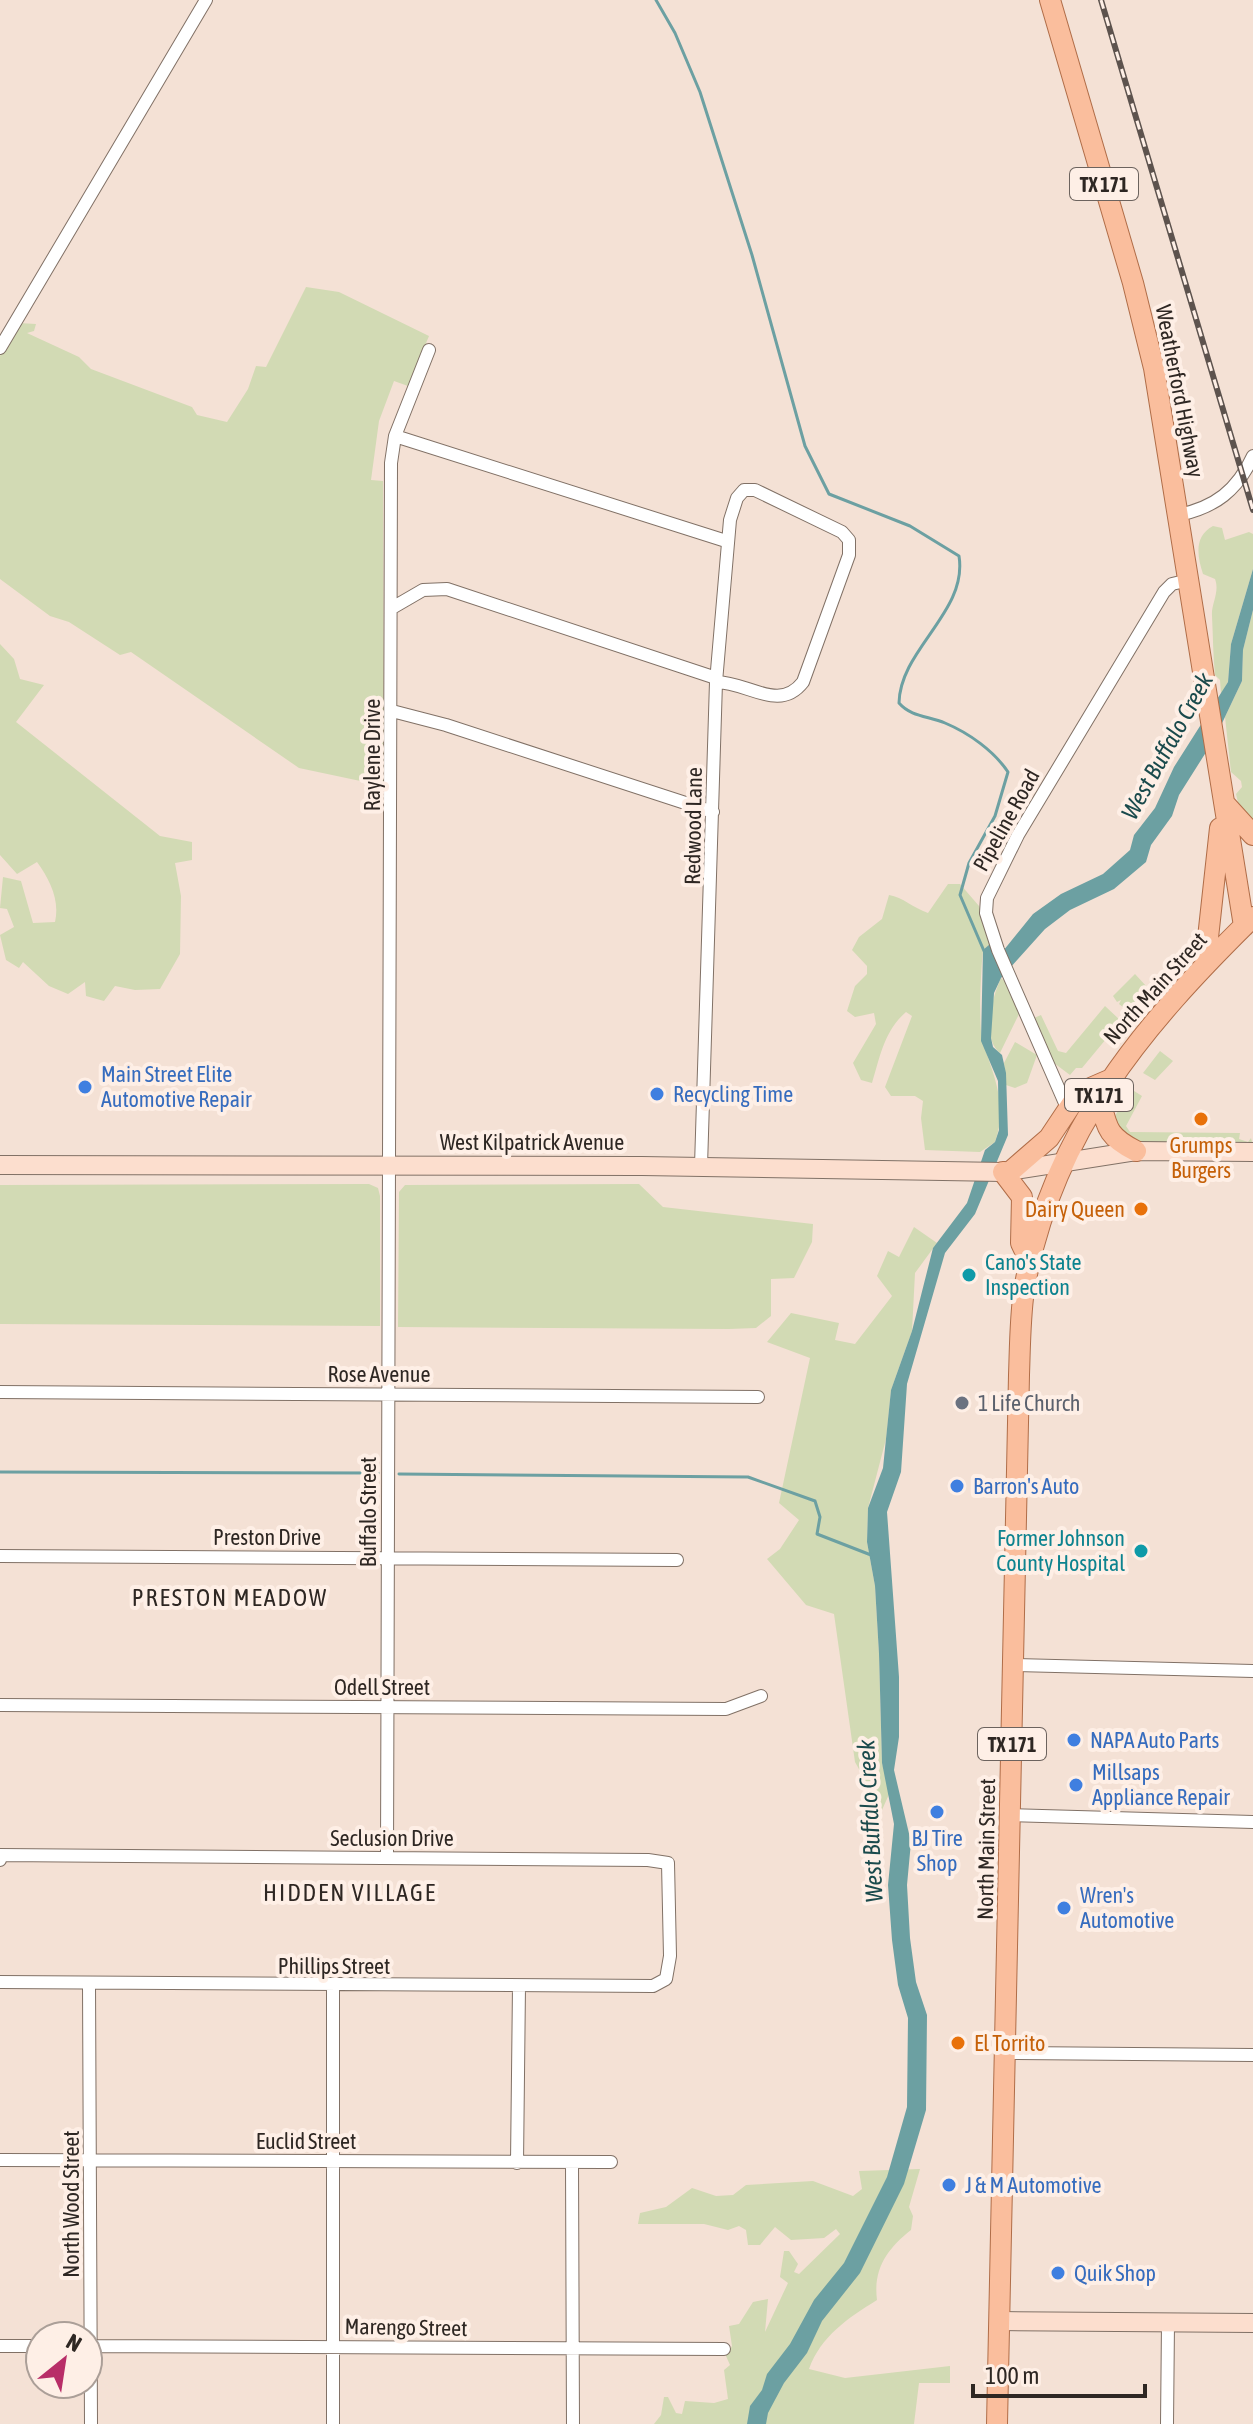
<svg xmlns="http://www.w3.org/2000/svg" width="1253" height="2424" viewBox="0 0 1253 2424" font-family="'Asap Condensed',sans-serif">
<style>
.green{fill:#d2dab4}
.water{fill:#6ca0a2}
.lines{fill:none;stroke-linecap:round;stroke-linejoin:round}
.stream{stroke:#6ca0a2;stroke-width:3}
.street-casing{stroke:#817166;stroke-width:14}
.secondary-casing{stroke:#817166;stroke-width:20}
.primary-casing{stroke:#b06d48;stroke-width:22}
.street{stroke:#fff;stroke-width:12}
.secondary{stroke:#fcdece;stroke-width:18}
.primary{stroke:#fabe9d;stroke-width:20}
.rail-casing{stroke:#5d534e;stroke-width:6}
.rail{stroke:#feefe6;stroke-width:3;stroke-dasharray:9;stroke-linecap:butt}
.shop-dot{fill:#3f7fe0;stroke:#feefe6;stroke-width:3}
.food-dot{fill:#e8710a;stroke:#feefe6;stroke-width:3}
.culture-dot{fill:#0f9aa8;stroke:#feefe6;stroke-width:3}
.worship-dot{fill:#6b7280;stroke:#feefe6;stroke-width:3}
.labels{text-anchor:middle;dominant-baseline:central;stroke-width:8;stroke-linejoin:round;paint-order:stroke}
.shield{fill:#feefe6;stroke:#6c635e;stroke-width:2}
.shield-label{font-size:20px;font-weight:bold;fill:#2e2723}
.street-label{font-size:22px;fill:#2e2723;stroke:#feefe6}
.shop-label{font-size:22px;fill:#366cbe;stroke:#feefe6;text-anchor:start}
.food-label{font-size:22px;fill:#c56008;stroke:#feefe6}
.culture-label{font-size:22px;fill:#0d838f;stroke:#feefe6;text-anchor:start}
.worship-label{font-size:22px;fill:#5b616d;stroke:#feefe6;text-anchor:start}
.water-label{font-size:24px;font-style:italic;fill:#1a4a4c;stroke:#feefe6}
.neighbourhood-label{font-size:24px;letter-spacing:2px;fill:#2e2723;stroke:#feefe6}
</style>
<rect width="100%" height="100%" fill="#f4e1d5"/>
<!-- green -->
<path class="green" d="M 306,287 L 339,292 L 429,336 L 408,386 L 394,381 L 379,421 L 371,480 L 383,481 L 384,786 L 299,768 L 131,652 L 120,655 L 69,622 L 50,616 L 0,579 L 0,356 L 19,323 L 36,324 L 34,331 L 27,333 L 79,357 L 91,369 L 192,407 L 197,415 L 227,422 L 248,389 L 256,366 L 266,367 Z
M 1213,526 L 1222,528 L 1225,540 L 1249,532 L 1253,534 L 1253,569 L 1231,644 L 1228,682 L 1221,694 L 1220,680 L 1215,675 C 1213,655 1213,636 1212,616 C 1211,604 1220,592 1215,579 L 1203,574 C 1197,556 1194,536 1213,526 Z
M 1253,610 L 1253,826 L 1239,807 L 1236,794 L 1242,787 L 1241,781 L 1231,772 L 1225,717 L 1242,681 L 1243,650 Z
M 0,644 L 14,659 L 20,679 L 44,685 L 16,722 L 160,836 L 192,842 L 192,860 L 175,863 L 181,896 L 180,954 L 160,989 L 135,990 L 115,986 L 104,1001 L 86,996 L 85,982 L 68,994 L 49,986 L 23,962 L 19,968 L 6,960 L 0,935 L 14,927 L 7,909 L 0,908 L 3,877 L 21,881 L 33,923 L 55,922 C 60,900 50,880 37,862 L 17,874 L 0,855 Z
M 948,884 L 960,884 L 979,906 L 990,944 L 983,950 C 981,968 978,1028 983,1043 C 994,1076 1008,1106 995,1142 L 980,1152 L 925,1150 L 921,1118 L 923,1101 L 915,1096 L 891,1096 L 885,1087 L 912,1016 L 906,1012 C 884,1031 880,1057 872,1083 L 861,1080 L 853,1063 L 876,1024 L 874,1013 L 855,1017 L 847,1011 L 855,986 L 867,974 L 867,966 L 852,950 L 859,937 L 882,919 L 889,895 C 903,897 913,908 928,913 Z
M 1135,974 L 1147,987 L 1128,1011 L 1119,1004 L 1121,1000 L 1117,1002 L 1113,996 Z
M 1001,978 L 1010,986 L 1019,1014 L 1000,1053 C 981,1037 992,998 1001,978 Z
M 1105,1006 L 1121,1021 L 1082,1068 L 1076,1068 L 1070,1075 L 1054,1063 L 1034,1018 L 1041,1015 L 1058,1051 L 1066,1053 Z
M 1015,1042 L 1037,1055 L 1027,1083 L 1015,1088 L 1006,1085 L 1004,1063 Z
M 1160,1051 L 1173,1061 L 1155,1080 L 1143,1073 Z
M 1131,1089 L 1142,1096 L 1126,1126 L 1130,1132 L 1240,1133 L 1239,1139 L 1248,1142 L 1251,1138 L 1252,1142 L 1125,1143 L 1112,1121 Z
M 369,1184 L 378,1188 L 380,1196 L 380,1326 L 0,1324 L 0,1185 Z
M 639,1184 L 663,1207 L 813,1224 L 812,1242 L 794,1278 L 771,1279 L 771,1316 L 756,1328 L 729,1329 L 398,1327 L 399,1192 L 405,1185 Z
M 914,1227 L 937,1243 L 915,1273 L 912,1331 L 891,1390 L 886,1439 L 868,1508 L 867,1542 L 875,1586 L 879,1654 L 882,1763 L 890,1792 L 882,1810 L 855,1762 L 834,1614 L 806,1605 L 767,1559 L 780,1549 L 799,1520 L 779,1503 L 810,1358 L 767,1342 L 791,1313 L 839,1323 L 835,1340 L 855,1344 L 892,1296 L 877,1276 L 888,1251 L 899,1257 Z
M 920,2169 L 909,2207 L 913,2216 L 911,2230 C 887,2249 873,2269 877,2300 C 848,2318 821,2336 809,2369 L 845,2378 L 950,2366 L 950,2383 L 919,2383 L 914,2424 L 654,2424 L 661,2415 L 664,2397 L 668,2397 L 676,2413 L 682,2414 L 685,2401 L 714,2403 L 728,2399 L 724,2370 L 730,2365 L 726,2356 L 732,2346 L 729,2326 L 739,2324 L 753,2302 L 768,2299 L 765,2332 L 788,2283 L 780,2277 L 784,2251 L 789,2251 L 798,2264 L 794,2272 L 799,2274 L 840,2234 L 836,2229 L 824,2238 L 791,2240 L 775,2227 L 760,2245 L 748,2245 L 746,2230 L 739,2226 L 728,2230 L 704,2224 L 638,2224 L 640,2213 L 666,2207 L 692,2188 L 716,2196 L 733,2195 L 746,2185 L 813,2181 L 853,2196 L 862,2189 L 859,2171 Z"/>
<!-- water -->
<path class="water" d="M 1253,569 L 1253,610 L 1243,650 L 1242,681 L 1215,738 L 1179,795 L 1172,816 L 1151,845 L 1146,862 L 1114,889 L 1070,910 L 1045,929 L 1001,978 L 994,993 L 991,1038 L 993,1047 L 1002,1055 L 1006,1073 L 1008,1135 L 975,1214 L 945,1253 L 907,1384 L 901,1472 L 887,1512 L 899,1677 L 899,1737 L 894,1770 L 911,1842 L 907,1885 L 910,1938 L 916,1982 L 927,2015 L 926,2110 L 904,2184 L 860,2273 L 822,2321 L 807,2353 L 784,2383 L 768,2413 L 766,2424 L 747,2424 L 750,2406 L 762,2390 L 767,2374 L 790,2344 L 814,2300 L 844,2263 L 887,2177 L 907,2107 L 908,2018 L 898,1985 L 892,1940 L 888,1885 L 894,1824 L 882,1763 L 879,1654 L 875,1586 L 867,1542 L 868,1508 L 883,1468 L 891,1390 L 912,1331 L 933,1248 L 967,1203 L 985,1150 L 995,1142 L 999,1130 L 998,1081 L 981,1041 L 983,950 L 990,944 L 999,956 L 1033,914 L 1061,894 L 1103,874 L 1130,850 L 1134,835 L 1155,808 L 1174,767 L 1228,682 L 1231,644 Z"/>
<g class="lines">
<!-- stream -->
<path class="stream" d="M 656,0 L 675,33 L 700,92 L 752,255 L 805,446 L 829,494 L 910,526 L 959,556 C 968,612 900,649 899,703 C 911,717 929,716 945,723 C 969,733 994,751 1008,772 L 995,816 L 969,863 L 960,895 L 984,951
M 0,1472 L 378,1473
M 399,1474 L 748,1477 L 815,1501 L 820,1517 L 817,1534 L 871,1555"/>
<!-- street casing -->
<g class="street-casing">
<path id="street" d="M 0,348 L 206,0
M 395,436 L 726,541
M 1179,515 C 1215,507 1237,491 1253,456
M 392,608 L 423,590 L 447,589 L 716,678
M 392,711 L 446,725 L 713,812
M 1068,1110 L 998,950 L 986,913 L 987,898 L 1018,835 L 1164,592 L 1172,584 L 1189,580
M 701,1166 L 716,682 L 730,520 L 737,498 L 744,490 L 755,490 L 842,532 L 849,540 L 849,555 L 803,682 C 779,713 748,682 716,682
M 0,1392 L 758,1397
M 0,1556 L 677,1560
M 1013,1665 L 1253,1671
M 0,1705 L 726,1709 L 761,1696
M 1010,1815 L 1253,1822
M 387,1858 L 391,463 L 395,436 L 429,350
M 0,1860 L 0,1855 L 648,1860 L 668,1863 L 670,1956 L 666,1979 L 653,1986 L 0,1982
M 89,1983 L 91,2424
M 333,1986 L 333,2424
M 1005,2053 L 1253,2055
M 0,2160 L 611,2162
M 517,2163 L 519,1986
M 572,2163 L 573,2424
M 0,2346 L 40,2346
M 88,2346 L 724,2349
M 1167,2424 L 1168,2323"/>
</g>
<!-- secondary casing -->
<g class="secondary-casing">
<path id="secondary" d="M 0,1165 L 642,1166 L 1003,1172 L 1136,1151 L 1253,1152
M 1000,2321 L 1253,2323"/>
</g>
<!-- primary casing -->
<g class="primary-casing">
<path id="primary" d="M 1050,0 L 1133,283 L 1154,368 L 1244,926
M 1224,803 L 1253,835
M 1205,965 L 1220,828
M 1099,1096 C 1107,1127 1106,1136 1136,1151
M 1011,1171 L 1049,1138 L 1079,1093 L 1109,1080
M 1003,1172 L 1022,1197 L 1021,1243 L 1030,1262
M 997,2424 L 1019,1375 C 1020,1347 1020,1318 1024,1290 C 1051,1133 1143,1025 1253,917"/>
</g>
<!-- street -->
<use href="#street" class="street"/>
<!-- secondary -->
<use href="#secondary" class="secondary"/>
<!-- primary -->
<use href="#primary" class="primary"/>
<!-- rail casing -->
<g class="rail-casing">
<path id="rail" d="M 1101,0 L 1253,510"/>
</g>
<!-- rail -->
<use href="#rail" class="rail"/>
</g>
<!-- markers -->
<g class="shop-dot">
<circle cx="85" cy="1087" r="8"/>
<circle cx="657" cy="1094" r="8"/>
<circle cx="957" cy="1486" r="8"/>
<circle cx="1074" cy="1740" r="8"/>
<circle cx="1076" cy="1785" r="8"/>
<circle cx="937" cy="1812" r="8"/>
<circle cx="1064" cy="1908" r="8"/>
<circle cx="949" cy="2185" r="8"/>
<circle cx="1058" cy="2273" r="8"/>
</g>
<g class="food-dot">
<circle cx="1201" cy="1119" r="8"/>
<circle cx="1141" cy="1209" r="8"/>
<circle cx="958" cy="2043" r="8"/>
</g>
<g class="culture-dot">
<circle cx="969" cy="1275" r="8"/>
<circle cx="1141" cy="1551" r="8"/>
</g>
<circle class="worship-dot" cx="962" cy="1403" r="8"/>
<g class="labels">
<!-- shield labels -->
<g class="shield">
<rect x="1070" y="168" width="68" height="32" rx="6"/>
<rect x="1065" y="1079" width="68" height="32" rx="6"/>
<rect x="978" y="1728" width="68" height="32" rx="6"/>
</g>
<g class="shield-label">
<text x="1104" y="184">TX 171</text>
<text x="1099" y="1095">TX 171</text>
<text x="1012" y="1744">TX 171</text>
</g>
<!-- street labels -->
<g class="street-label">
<text transform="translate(1180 391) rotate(79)">Weatherford Highway</text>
<text transform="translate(372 755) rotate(-90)">Raylene Drive</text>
<text transform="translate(1006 820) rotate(-61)">Pipeline Road</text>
<text transform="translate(693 826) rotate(-89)">Redwood Lane</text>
<text transform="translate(1155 988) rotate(-48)">North Main Street</text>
<text x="532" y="1142">West Kilpatrick Avenue</text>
<text x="379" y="1374">Rose Avenue</text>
<text transform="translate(368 1512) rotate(-90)">Buffalo Street</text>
<text x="267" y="1537">Preston Drive</text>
<text x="382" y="1687">Odell Street</text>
<text x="392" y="1838">Seclusion Drive</text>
<text transform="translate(986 1849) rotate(-89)">North Main Street</text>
<text x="334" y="1966">Phillips Street</text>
<text x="306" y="2141">Euclid Street</text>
<text transform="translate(71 2204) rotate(-90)">North Wood Street</text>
<text transform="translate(406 2327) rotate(1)">Marengo Street</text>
</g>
<!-- shop labels -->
<g class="shop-label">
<text x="101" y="1074">Main Street Elite<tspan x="101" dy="25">Automotive Repair</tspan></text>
<text x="673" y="1094">Recycling Time</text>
<text x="973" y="1486">Barron's Auto</text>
<text x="1090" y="1740">NAPA Auto Parts</text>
<text x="1092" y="1772">Millsaps<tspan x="1092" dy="25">Appliance Repair</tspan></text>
<text x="937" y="1838" text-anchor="middle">BJ Tire<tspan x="937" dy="25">Shop</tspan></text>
<text x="1080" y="1895">Wren's<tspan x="1080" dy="25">Automotive</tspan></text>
<text x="965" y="2185">J &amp; M Automotive</text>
<text x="1074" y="2273">Quik Shop</text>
</g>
<!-- food labels -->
<g class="food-label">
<text x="1201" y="1145">Grumps<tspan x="1201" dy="25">Burgers</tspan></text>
<text x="1125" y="1209" text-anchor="end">Dairy Queen</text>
<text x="974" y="2043" text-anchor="start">El Torrito</text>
</g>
<!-- culture labels -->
<g class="culture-label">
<text x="985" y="1262">Cano's State<tspan x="985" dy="25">Inspection</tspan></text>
<text x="1125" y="1538" text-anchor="end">Former Johnson<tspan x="1125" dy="25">County Hospital</tspan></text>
</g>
<!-- worship labels -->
<g class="worship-label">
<text x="978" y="1403">1 Life Church</text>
</g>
<!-- water labels -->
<g class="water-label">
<text transform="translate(1167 746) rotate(-61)">West Buffalo Creek</text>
<text transform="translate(870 1821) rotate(-93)">West Buffalo Creek</text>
</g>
<!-- neighbourhood labels -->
<g class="neighbourhood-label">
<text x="230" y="1597">PRESTON MEADOW</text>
<text x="350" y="1892">HIDDEN VILLAGE</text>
</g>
</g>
<!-- north arrow -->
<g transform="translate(64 2360) rotate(30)"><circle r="38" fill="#feefe6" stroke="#ab9f98" stroke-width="2"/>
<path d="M0-6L14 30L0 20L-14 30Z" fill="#b82e68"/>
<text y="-12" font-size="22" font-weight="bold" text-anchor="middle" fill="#2e2723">N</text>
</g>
<!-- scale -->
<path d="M973 2384v12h172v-12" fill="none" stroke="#2e2723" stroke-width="4"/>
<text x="985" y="2384" font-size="24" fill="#2e2723" stroke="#feefe6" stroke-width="6" paint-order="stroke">100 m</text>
</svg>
